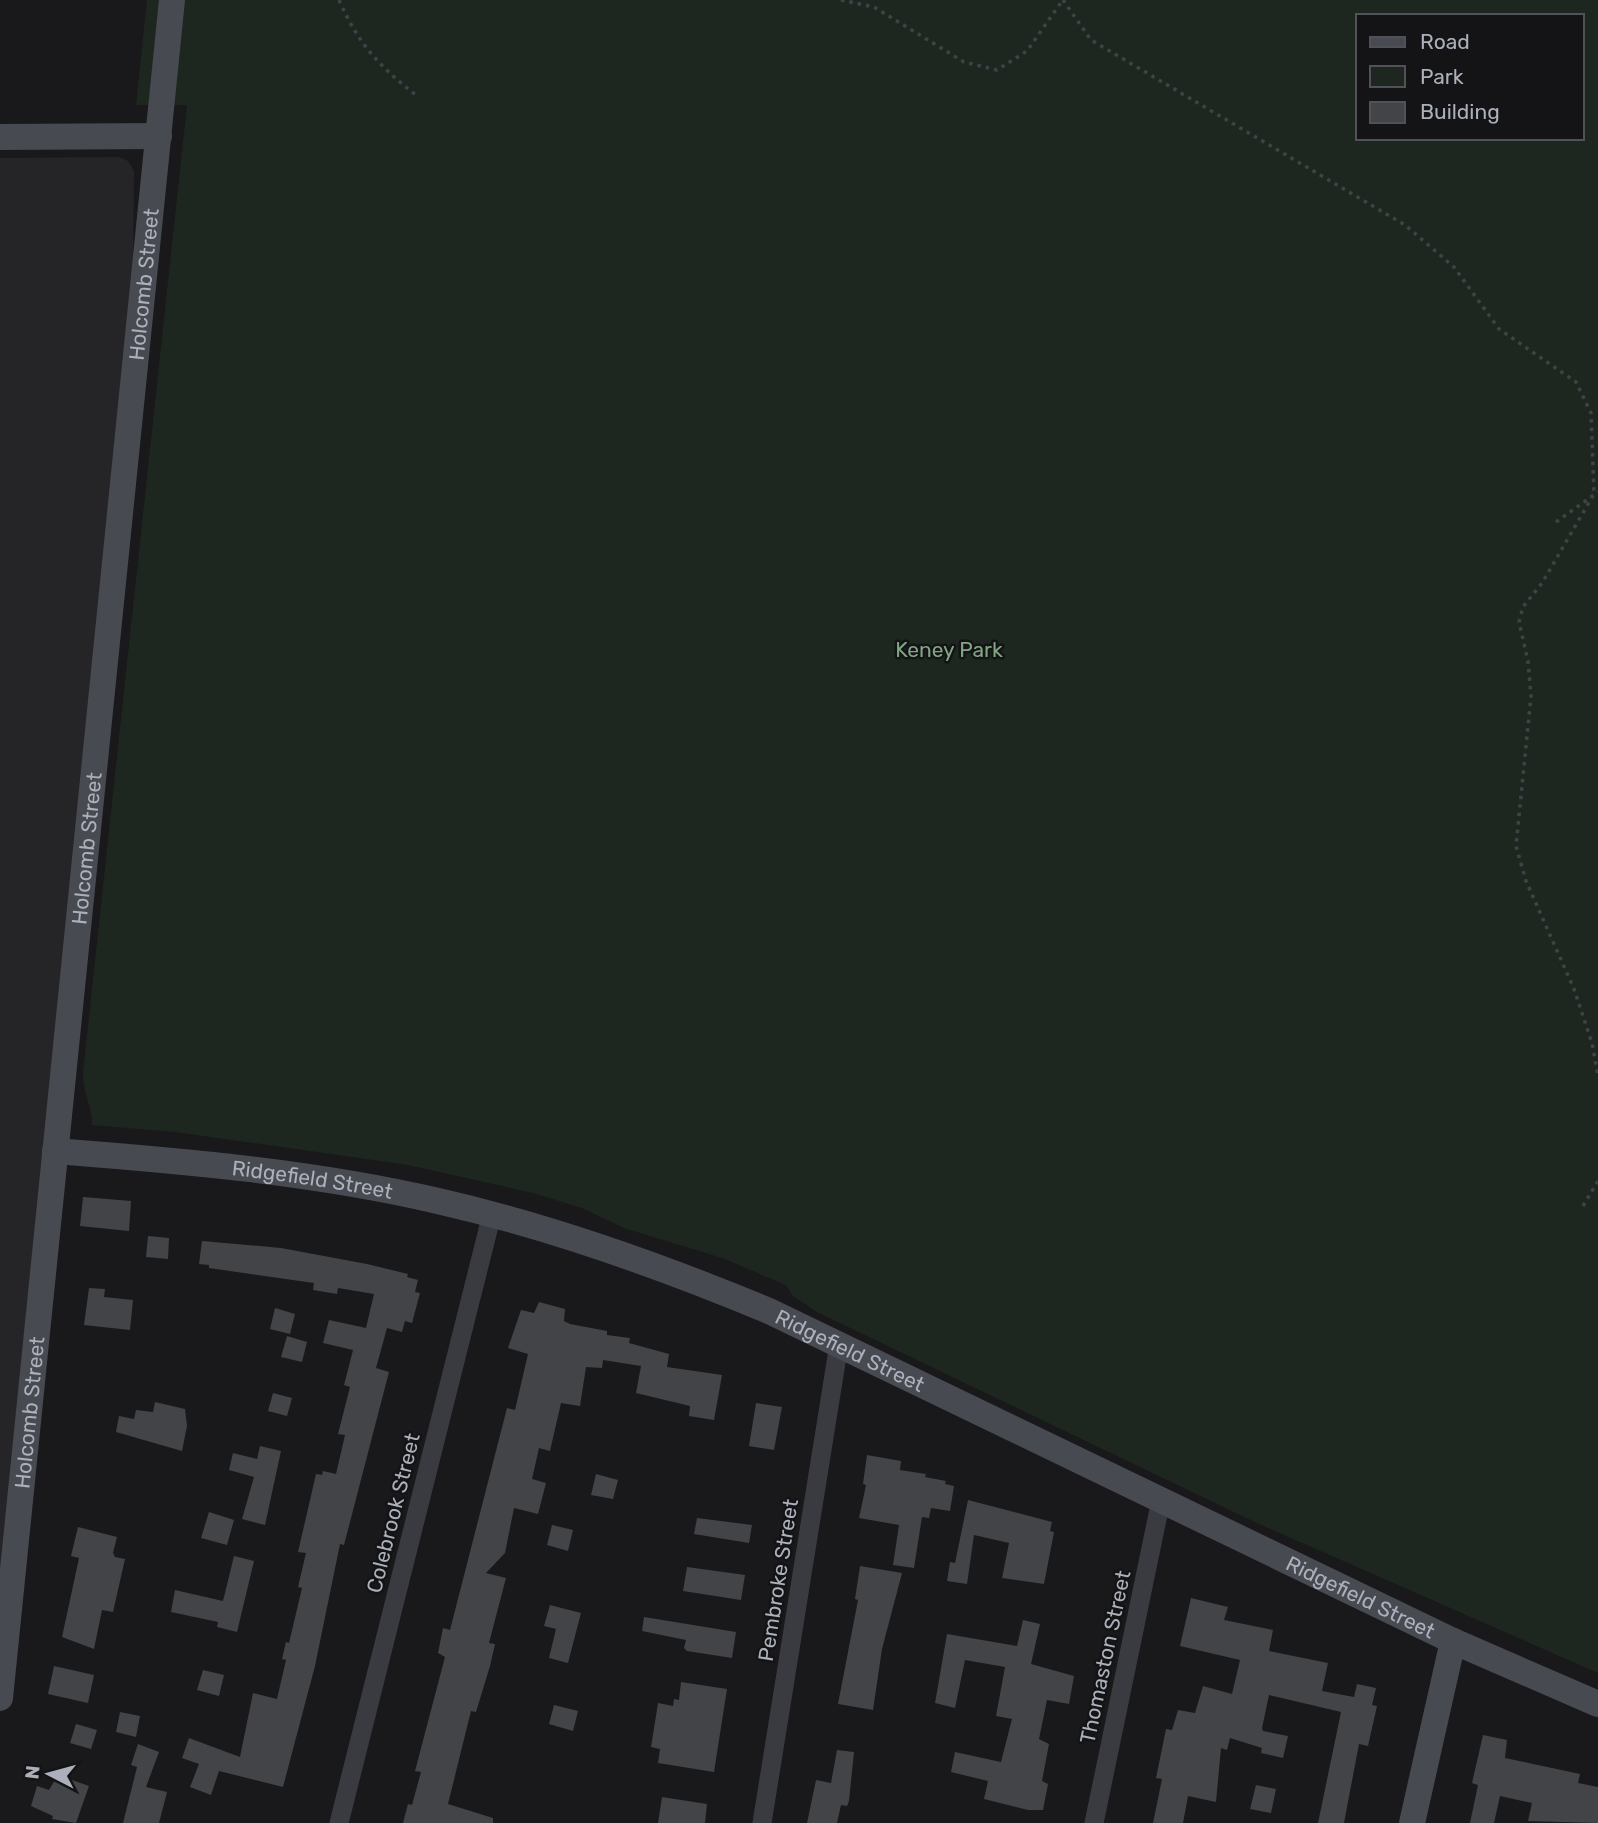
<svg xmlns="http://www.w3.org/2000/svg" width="1598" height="1823" viewBox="0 0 1598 1823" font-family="Rubik,sans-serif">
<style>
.built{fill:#252528}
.green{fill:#1e271f;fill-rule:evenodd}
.building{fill:#434448}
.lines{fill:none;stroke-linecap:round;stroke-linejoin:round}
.path{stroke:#404248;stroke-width:3.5;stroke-dasharray:3.5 5;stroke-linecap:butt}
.street{stroke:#3a3b41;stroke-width:19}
.secondary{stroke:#474a51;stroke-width:26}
.labels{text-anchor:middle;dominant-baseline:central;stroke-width:5;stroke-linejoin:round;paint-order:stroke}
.street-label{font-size:21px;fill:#abb0bb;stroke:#141416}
.park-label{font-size:21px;fill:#81a782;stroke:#141416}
</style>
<rect width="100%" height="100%" fill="#19191b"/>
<!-- built -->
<path class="built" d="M 119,157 L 128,161 L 134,171 L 133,262 L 0,1577 L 0,158 Z"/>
<!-- green -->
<path class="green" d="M 147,0 L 1598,0 L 1598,1673 L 1259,1524 L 817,1312 L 793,1296 L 786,1285 L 722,1258 L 624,1228 L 582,1208 L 533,1193 L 408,1165 L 176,1132 L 92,1125 C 93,1108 82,1091 83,1073 L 187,105 L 136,105 ZM 1358,16 L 1582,16 L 1582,138 L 1358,138 Z"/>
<!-- building -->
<path class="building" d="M 83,1197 L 131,1201 L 129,1231 L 80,1226 Z
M 148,1236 L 169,1238 L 168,1259 L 146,1257 Z
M 202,1241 L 281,1248 L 367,1264 L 408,1274 L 407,1277 L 418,1280 L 415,1292 L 420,1293 L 412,1323 L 405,1321 L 402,1332 L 387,1328 L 376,1368 L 389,1372 L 344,1545 L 340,1544 L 315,1666 L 283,1787 L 219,1771 L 211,1795 L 190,1787 L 199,1764 L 182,1758 L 189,1738 L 240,1757 L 253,1693 L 277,1699 L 286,1660 L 282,1659 L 286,1642 L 289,1643 L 302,1588 L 298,1587 L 306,1553 L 298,1552 L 316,1474 L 322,1475 L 323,1471 L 336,1474 L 345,1435 L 338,1434 L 350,1387 L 344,1385 L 353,1350 L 323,1343 L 329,1320 L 366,1328 L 374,1294 L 338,1288 L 337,1294 L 313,1290 L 314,1283 L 209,1268 L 209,1265 L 199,1264 Z
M 89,1288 L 105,1289 L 104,1297 L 133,1300 L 130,1330 L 84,1325 Z
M 539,1302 L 565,1309 L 564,1321 L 570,1324 L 607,1331 L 607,1335 L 630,1338 L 629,1343 L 669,1354 L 667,1367 L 722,1375 L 714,1420 L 689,1416 L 690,1406 L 636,1393 L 641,1366 L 603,1360 L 602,1368 L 586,1367 L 580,1406 L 561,1403 L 550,1451 L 539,1448 L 532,1479 L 546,1483 L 538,1514 L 514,1508 L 505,1553 L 486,1573 L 506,1578 L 489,1643 L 495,1644 L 490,1666 L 476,1712 L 471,1711 L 448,1804 L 493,1818 L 493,1823 L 403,1823 L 408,1804 L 412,1805 L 421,1772 L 415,1771 L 445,1657 L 438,1653 L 443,1628 L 450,1630 L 507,1408 L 515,1410 L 528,1354 L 508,1348 L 521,1310 L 534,1313 Z
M 275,1308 L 295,1314 L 290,1334 L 270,1329 Z
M 287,1336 L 307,1342 L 302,1362 L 281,1357 Z
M 273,1393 L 292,1398 L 287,1416 L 268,1411 Z
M 155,1402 L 185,1409 L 187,1426 L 182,1451 L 116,1432 L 119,1416 L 134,1419 L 136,1410 L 153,1412 Z
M 756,1403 L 782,1407 L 774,1450 L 749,1446 Z
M 260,1446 L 281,1451 L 265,1525 L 242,1519 L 254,1477 L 229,1470 L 233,1453 L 257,1459 Z
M 867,1455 L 901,1461 L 900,1470 L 926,1474 L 925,1477 L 946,1481 L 945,1484 L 954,1486 L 950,1511 L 931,1508 L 929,1518 L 922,1517 L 914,1568 L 893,1565 L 899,1525 L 859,1518 L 866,1485 L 863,1484 Z
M 596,1474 L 618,1480 L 613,1499 L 591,1495 Z
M 968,1500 L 1052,1522 L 1050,1531 L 1054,1532 L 1044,1584 L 1002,1578 L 1009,1543 L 974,1535 L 967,1584 L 947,1581 L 950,1562 L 955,1563 Z
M 209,1512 L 234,1520 L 227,1545 L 201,1538 Z
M 697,1518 L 752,1525 L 749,1543 L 694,1534 Z
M 552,1525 L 573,1530 L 568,1551 L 547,1545 Z
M 78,1527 L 117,1537 L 113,1553 L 115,1557 L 125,1559 L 113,1612 L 102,1610 L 94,1649 L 62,1637 L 79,1558 L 71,1556 Z
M 234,1556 L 254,1561 L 237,1632 L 217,1627 L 218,1622 L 171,1612 L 175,1590 L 223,1601 Z
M 860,1566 L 902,1573 L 882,1649 L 873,1710 L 838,1704 L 858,1600 L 855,1599 Z
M 687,1567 L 745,1575 L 741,1600 L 683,1591 Z
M 1191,1598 L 1228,1607 L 1224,1620 L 1273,1630 L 1269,1651 L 1328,1663 L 1322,1691 L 1354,1697 L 1357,1684 L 1376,1688 L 1372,1705 L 1377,1706 L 1368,1746 L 1359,1744 L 1344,1823 L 1318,1823 L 1341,1712 L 1269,1695 L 1262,1728 L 1263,1731 L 1288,1736 L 1283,1758 L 1261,1753 L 1262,1748 L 1230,1738 L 1227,1750 L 1221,1748 L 1216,1802 L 1188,1796 L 1183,1823 L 1153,1823 L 1162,1779 L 1156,1778 L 1166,1729 L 1172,1730 L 1178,1710 L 1195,1713 L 1203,1686 L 1232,1694 L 1240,1660 L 1180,1646 Z
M 550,1605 L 581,1613 L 568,1663 L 549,1658 L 556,1629 L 544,1626 Z
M 644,1617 L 736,1632 L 732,1658 L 687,1651 L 684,1648 L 686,1640 L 642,1631 Z
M 1023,1620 L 1040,1624 L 1031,1664 L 1074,1676 L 1069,1704 L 1047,1700 L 1039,1739 L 1049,1744 L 1042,1781 L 1048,1784 L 1043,1810 L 1028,1810 L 984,1799 L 988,1781 L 951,1772 L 955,1752 L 1001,1762 L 1012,1719 L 996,1716 L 1005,1667 L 965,1660 L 955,1708 L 935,1703 L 947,1634 L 1017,1646 Z
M 54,1666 L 94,1675 L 88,1703 L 48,1694 Z
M 203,1670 L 224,1675 L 219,1696 L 197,1690 Z
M 681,1682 L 727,1689 L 714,1772 L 658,1763 L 660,1749 L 651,1747 L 658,1703 L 673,1706 L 674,1699 L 679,1700 Z
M 554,1705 L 578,1711 L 573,1731 L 549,1724 Z
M 120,1712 L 140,1716 L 136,1737 L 116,1732 Z
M 76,1724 L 97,1730 L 91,1749 L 70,1743 Z
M 1483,1735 L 1507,1740 L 1505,1758 L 1580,1774 L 1578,1783 L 1598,1787 L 1598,1823 L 1528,1821 L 1532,1803 L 1500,1796 L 1494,1823 L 1470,1823 L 1478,1785 L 1472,1783 Z
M 138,1744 L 159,1752 L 146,1787 L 167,1792 L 159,1823 L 123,1823 L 137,1767 L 131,1765 Z
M 837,1750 L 854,1752 L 849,1801 L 847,1806 L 841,1805 L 837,1823 L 807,1823 L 816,1780 L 831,1783 Z
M 58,1775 L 89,1786 L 76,1823 L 52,1819 L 53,1816 L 31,1806 L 37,1786 L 49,1790 Z
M 1256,1785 L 1276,1789 L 1271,1813 L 1250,1809 Z
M 662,1797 L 707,1804 L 705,1823 L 658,1823 Z"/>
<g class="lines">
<!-- path -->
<path class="path" d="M 339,0 C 359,45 379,66 417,96
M 841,0 L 874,7 L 964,62 L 997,70 L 1027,51 L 1062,1
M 1063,0 L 1091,40 L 1405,225 L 1454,267 L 1499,329 L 1576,382 L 1591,413 L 1594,494 L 1542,583 L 1523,607 L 1519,622 L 1528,661 L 1531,696 L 1516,846 L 1526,881 L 1574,989 L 1592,1043 L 1598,1076
M 1556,522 L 1598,492
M 1583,1206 L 1598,1181"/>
<!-- street -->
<path class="street" d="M 339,1823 L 492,1214
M 762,1823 L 839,1344
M 1094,1823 L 1161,1500"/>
<!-- secondary -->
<g class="secondary">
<path d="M 0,137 L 159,136"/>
<path id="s1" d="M 55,1151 C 183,1161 313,1172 438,1201 C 552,1227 661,1266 769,1311 L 1453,1641 L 1598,1704"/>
<path id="s2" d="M 0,1698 L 172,0"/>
<path d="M 1412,1823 L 1453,1641"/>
</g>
</g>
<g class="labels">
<!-- street labels -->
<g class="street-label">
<text stroke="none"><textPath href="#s2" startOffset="1421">Holcomb Street</textPath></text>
<text stroke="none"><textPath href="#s2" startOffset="854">Holcomb Street</textPath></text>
<text stroke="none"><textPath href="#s1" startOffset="259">Ridgefield Street</textPath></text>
<text stroke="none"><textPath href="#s1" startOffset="826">Ridgefield Street</textPath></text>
<text stroke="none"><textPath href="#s2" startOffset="287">Holcomb Street</textPath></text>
<text transform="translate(393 1513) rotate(-76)">Colebrook Street</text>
<text transform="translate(778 1580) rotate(-81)">Pembroke Street</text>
<text stroke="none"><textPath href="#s1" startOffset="1393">Ridgefield Street</textPath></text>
<text transform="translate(1105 1657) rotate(-78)">Thomaston Street</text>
</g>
<!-- park labels -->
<g class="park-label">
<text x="949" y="649">Keney Park</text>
</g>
</g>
<!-- legend -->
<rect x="1356" y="14" width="228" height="126" fill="#141416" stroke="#505258" stroke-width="2"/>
<rect x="1370" y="37" width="35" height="10" fill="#474a51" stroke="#505258" stroke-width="2"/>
<text x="1420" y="49" font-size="21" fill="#abb0bb">Road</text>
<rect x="1370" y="66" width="35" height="21" fill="#1e271f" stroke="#505258" stroke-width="2"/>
<text x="1420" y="84" font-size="21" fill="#abb0bb">Park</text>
<rect x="1370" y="102" width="35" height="21" fill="#434448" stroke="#505258" stroke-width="2"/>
<text x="1420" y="119" font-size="21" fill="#abb0bb">Building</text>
<!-- north arrow -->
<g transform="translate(49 1774) rotate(276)" stroke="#141416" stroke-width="5" paint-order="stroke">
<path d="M0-5L12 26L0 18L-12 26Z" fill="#abb0bb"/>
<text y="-10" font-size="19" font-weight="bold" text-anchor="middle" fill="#abb0bb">N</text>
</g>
</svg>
